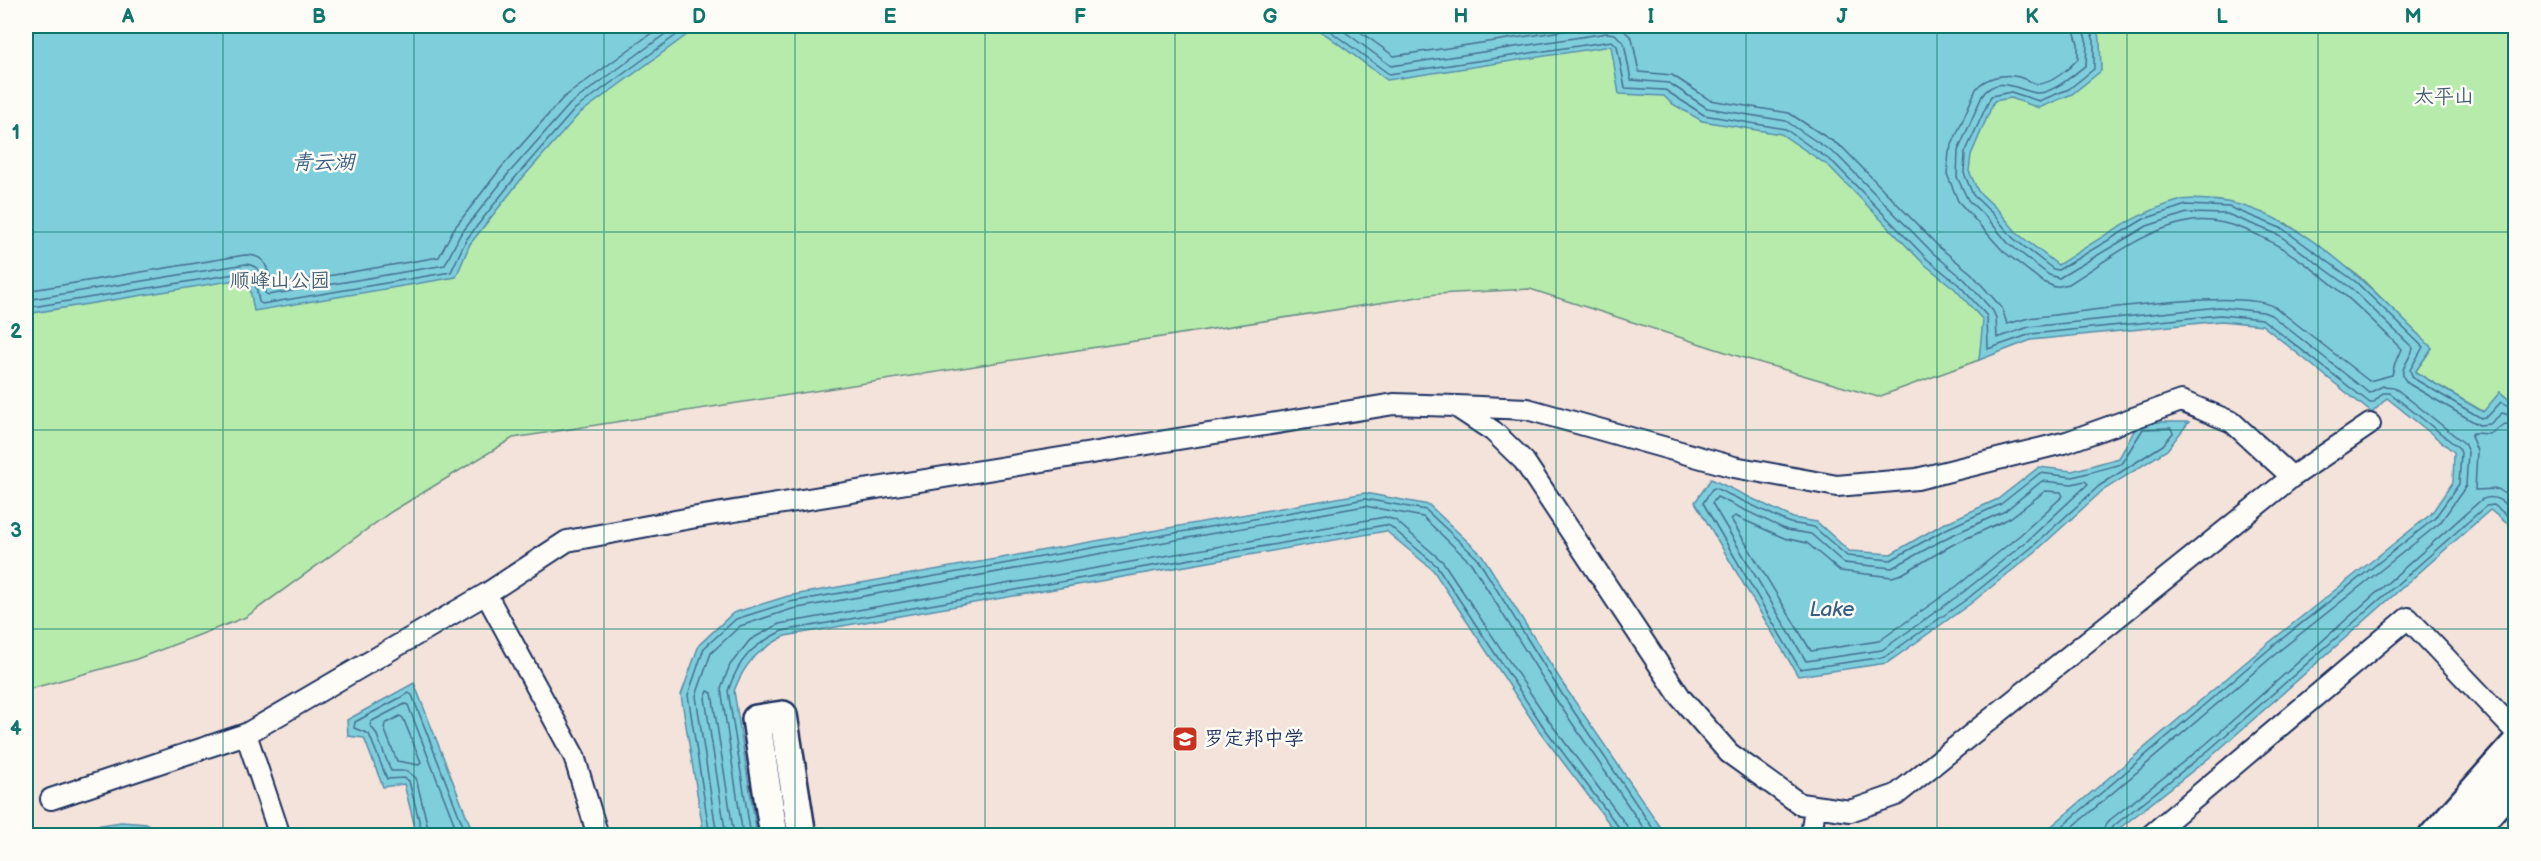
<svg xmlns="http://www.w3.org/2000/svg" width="2541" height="861" viewBox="0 0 2541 861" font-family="'Balsamiq Sans','LXGW WenKai TC',sans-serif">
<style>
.green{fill:#b6ebac;stroke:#688d85;stroke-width:1.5}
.water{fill:#7fcedc;stroke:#578eaa;stroke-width:1.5}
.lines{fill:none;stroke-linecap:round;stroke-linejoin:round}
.shore{stroke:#436f90;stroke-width:1.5}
.street-casing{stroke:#1b2f5e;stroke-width:24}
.secondary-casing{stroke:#1b2f5e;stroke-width:32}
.street{stroke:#fdfcf7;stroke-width:20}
.secondary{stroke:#fdfcf7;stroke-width:27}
.grid{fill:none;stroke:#0f766e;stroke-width:1.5;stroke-opacity:0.55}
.labels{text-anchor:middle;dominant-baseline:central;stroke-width:5;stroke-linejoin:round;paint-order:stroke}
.park-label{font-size:20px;fill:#425e72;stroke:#fdfcf7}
.poi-label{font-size:20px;fill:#1b2f5e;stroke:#fdfcf7;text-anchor:start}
.water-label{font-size:21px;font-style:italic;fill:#395f84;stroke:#fdfcf7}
.neatline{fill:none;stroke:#0f766e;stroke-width:2}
.grid-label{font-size:20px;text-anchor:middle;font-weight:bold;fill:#0f766e}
</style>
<rect width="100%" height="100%" fill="#f4e3da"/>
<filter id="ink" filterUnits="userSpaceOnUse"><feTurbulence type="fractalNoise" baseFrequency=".0167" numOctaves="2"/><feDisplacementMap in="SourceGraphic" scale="12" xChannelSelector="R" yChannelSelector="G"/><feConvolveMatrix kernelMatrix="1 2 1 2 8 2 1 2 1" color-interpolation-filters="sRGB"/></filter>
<g filter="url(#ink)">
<!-- green -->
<path class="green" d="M 26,26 L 2515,26 L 2515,405 L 2500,392 L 2484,412 L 2415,372 L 2432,348 L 2360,277 L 2286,223 L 2058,265 L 1979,360 L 1878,397 L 1744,358 L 1530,289 L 1437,294 L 513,438 L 391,512 L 246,617 L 134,660 L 26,690 Z"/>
<!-- water -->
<path class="water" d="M 26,26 L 699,26 L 579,114 L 519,182 L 470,244 L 456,277 L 254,311 L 248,278 L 26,314 Z
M 1311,26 L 2094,26 L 2100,39 L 2101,71 L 2072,94 L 2039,108 L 2011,98 L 1994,101 L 1971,155 L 1969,171 L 1978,191 L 1998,210 L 2018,234 L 2058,265 C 2098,240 2136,212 2182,200 C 2190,198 2201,200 2209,200 C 2294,204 2375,292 2432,348 L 2415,372 L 2483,412 L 2500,392 L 2515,405 L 2515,530 L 2490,510 L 2214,754 L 2111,835 L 2041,835 L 2271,641 L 2431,514 L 2453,482 L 2454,452 L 2387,398 L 2372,413 L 2262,325 L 2221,321 L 2031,340 L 1979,360 L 1983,320 L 1955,289 L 1923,263 L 1830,167 L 1781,134 L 1702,121 L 1671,103 L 1664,96 L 1619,94 L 1611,46 L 1387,80 L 1328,36 Z
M 2139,422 L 2189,422 L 2167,450 L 2102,491 L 2035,552 L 1970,604 L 1887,663 L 1798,676 L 1695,502 L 1711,479 L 1793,518 L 1817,522 L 1849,551 L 1891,554 L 1941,525 L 1998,499 L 2039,467 L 2072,471 L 2119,458 Z
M 1365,493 L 1429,505 L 1482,555 L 1567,690 L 1666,835 L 1618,835 L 1538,729 L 1433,570 L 1386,531 L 785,636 C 757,651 745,662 734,691 L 757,835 L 704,835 L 681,695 L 699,645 L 733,613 L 788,596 Z
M 414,683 L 474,835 L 417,835 L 404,784 L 383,787 L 364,738 L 348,736 L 347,720 Z
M 121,822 L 148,824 L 151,835 L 67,835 L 82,828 Z"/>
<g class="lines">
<!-- shore -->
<path class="shore" d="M 1323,26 L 1389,74 L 1612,41 L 1617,46 L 1625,88 L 1665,90 L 1704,115 L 1785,129 L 1834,163 L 1927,259 L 1959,285 L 1987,316 L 1988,349 L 2031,334 L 2220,315 L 2262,319 L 2370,403 L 2373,403 L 2383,393 L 2390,393 L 2459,448 L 2461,453 L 2459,484 L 2434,519 L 2274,645 L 2051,836
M 1337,26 L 1391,66 L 1607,33 L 1615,34 L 1624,43 L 1631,80 L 1669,83 L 1707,108 L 1786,121 L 1838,156 L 1933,253 L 1965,280 L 1993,311 L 1996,318 L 1997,338 L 2029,327 L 2219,307 L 2263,312 L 2271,315 L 2369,393 L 2383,386 L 2394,387 L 2464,443 L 2468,452 L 2466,486 L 2440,523 L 2279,651 L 2062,836
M 1352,26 L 1394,56 L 1595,26
M 1619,26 L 1632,38 L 1639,72 L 1672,75 L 1710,100 L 1789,113 L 1843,148 L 1939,247 L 1971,273 L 2002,308 L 2007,324 L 2029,318 C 2076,313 2240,287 2275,307 L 2369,381 L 2392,375 L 2395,363 L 2401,349 C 2356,302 2258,208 2187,222 C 2144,230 2106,261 2069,284 L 2055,287 L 2043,282 L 2003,251 L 1958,201 L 1947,174 L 1949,152 L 1976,89 C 1985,77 2005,73 2019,77 C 2025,79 2032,83 2038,84 C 2051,84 2069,69 2078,59 L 2078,44 L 2073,26
M 2082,26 L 2087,43 L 2086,65 C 2075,74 2053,93 2038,93 C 2022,93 1998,72 1982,96 L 1958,151 L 1957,177 L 1968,200 L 1988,219 L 2008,243 L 2049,275 L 2059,278 L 2147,226 L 2187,213 L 2227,214 L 2279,235 L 2351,288 L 2413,348 C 2410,362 2394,371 2409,384 L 2479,425 L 2490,424 L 2502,413 L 2516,417
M 2089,26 L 2094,41 L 2094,69 L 2069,89 L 2039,101 L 2011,92 L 1991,96 L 1965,153 L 1964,173 L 1973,195 L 1993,214 L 2013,238 L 2053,269 L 2058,270 L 2144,219 L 2186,205 L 2229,207 L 2283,229 L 2356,282 L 2423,347 L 2410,370 L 2413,378 L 2481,418 L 2488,416 L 2501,402 L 2516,409
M 26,291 L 245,255 C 271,255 264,272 275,285 L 439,257 L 453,230 L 501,168 L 563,98 L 661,26
M 26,300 L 246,264 C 263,266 263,279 265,293 L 268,295 L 445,265 L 460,235 L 508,174 L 570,104 L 676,26
M 26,308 L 247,272 L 254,276 L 259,302 L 262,304 L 451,272 L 466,240 L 514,179 L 575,109 L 689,26
M 2516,426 L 2504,424 L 2490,434 L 2473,433 L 2471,436 L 2477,451 L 2475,490 L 2498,489 L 2516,501
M 2171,428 L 2173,433 L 2163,445 L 2099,486 L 2031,548 L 1967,599 L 1885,657 L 1800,669 L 1703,503 L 1712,489 L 1715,488 L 1790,523 L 1814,527 L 1847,556 L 1891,560 L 1944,530 L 2001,504 L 2040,473 L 2073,477 L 2121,464 L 2143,429 Z
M 2042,481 L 2072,484 L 2085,481 L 2088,484 L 2026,542 L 1962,593 L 1882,650 L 1806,661 L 1712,503 L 1717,497 L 1787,530 L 1811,534 L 1844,563 L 1892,568 L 1948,537 L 2005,511 Z
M 2045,491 L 2061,492 L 2063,496 L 2020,535 L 1957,586 L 1879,641 L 1811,651 L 1731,519 L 1735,516 L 1784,538 L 1807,543 L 1840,571 L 1892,577 L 1902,574 L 1952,545 L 2010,518 Z
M 400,716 L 403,718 L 421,762 L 419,765 L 397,761 L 384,728 L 385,724 Z
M 81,836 L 121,828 L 142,830 L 145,836
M 423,836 L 409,781 L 404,778 L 387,779 L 369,734 L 354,728 L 355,722 L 409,693 L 412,695 L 467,836
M 430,836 L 416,778 L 407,771 L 391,771 L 376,733 L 370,725 L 372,721 L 405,704 L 408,705 L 459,836
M 710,836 L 688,695 L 704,648 L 736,619 L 790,602 L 1365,499 L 1426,510 L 1477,558 L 1562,694 L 1658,836
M 717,836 L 696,696 L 711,653 L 740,626 L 792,609 L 1365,506 L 1423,517 L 1471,563 L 1555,698 L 1649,836
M 726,836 L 705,698 L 708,691 L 712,693 L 734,836
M 743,836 L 721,688 L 730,665 L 750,640 L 779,624 L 1385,517 L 1395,520 L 1443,562 L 1549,721 L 1627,826 L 1629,836
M 751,836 L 728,691 C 739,658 752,646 782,631 L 1385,525 L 1390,526 L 1437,566 L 1543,726 L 1620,829 L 1622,836
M 2101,836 L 2106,823 L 2206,744 L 2481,500 C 2495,492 2505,504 2516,513
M 2108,836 L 2111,828 L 2210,749 L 2486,506 L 2494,505 L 2516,523"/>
<!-- street casing -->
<g class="street-casing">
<path id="street" d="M 1457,406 L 1527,409 L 1734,467 L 1837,486 L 1917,479 L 2067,442 L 2181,401 L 2232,422 L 2292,477
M 486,594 L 574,756 L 598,836
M 246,734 L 280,836
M 51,799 L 246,734 L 486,594 L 567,541 L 691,518 L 1394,404 L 1455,406 L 1493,431 L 1524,461 L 1681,698 L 1729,753 L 1800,804 L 1850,811 L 1896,795 L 2292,477 L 2370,424
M 1811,836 L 1815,807
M 2150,836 L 2408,618 L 2516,732"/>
</g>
<!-- secondary casing -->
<g class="secondary-casing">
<path id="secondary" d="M 774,836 L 756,719 L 783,715 L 802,836
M 2433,836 L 2516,743
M 2469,836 L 2516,782"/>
</g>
<!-- street -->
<use href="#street" class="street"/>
<!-- secondary -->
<use href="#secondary" class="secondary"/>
</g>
</g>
<!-- grid -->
<path class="grid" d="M 223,26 L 223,836M 414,26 L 414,836M 604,26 L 604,836M 795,26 L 795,836M 985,26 L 985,836M 1175,26 L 1175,836M 1366,26 L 1366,836M 1556,26 L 1556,836M 1746,26 L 1746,836M 1937,26 L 1937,836M 2127,26 L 2127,836M 2318,26 L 2318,836M 26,232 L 2516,232M 26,430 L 2516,430M 26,629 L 2516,629"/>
<!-- icons -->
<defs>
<g id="school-square" transform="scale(1.35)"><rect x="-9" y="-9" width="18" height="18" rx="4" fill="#c8321e" stroke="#fdfcf7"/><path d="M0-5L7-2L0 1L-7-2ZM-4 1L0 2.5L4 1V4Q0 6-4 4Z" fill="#fff"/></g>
</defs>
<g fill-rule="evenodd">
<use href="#school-square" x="1185" y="739"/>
</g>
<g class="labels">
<!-- park labels -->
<g class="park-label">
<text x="2444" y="97">太平山</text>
<text x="280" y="281">顺峰山公园</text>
</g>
<!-- poi labels -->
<g class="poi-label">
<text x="1204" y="739">罗定邦中学</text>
</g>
<!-- water labels -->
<g class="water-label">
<text x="323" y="162">青云湖</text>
<text x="1832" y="609">Lake</text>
</g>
</g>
<!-- margin -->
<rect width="2541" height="861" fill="none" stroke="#fdfcf7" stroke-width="66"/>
<rect x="33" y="33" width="2475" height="795" class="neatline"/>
<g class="grid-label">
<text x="128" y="23">A</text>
<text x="319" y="23">B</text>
<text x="509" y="23">C</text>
<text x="699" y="23">D</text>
<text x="890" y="23">E</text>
<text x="1080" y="23">F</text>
<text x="1270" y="23">G</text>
<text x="1461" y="23">H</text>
<text x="1651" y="23">I</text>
<text x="1842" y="23">J</text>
<text x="2032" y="23">K</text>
<text x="2222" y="23">L</text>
<text x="2413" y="23">M</text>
<text x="16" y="139">1</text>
<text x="16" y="338">2</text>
<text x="16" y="537">3</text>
<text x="16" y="735">4</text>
</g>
</svg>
